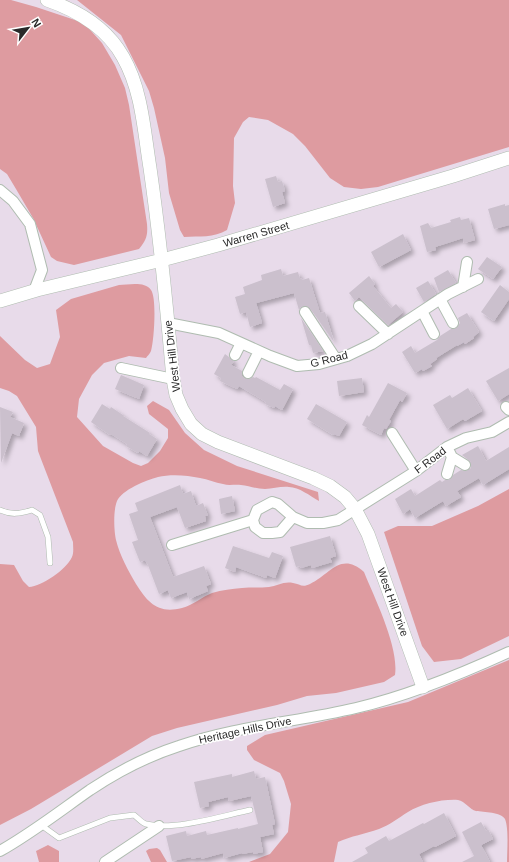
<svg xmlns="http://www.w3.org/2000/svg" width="509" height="862" viewBox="0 0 509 862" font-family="Helvetica,sans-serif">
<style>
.green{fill:#de9ba0}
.building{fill:#cbc0cd;filter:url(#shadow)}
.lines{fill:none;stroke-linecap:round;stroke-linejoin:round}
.service-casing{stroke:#afbcb0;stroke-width:6}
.minor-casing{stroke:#afbcb0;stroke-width:12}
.tertiary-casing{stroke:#afbcb0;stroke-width:14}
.service{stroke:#fff;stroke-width:5}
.minor{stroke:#fff;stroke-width:10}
.tertiary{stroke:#fff;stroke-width:13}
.labels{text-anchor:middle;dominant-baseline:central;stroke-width:3.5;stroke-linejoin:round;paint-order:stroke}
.street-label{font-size:11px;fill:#292929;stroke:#fff}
</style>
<defs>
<filter id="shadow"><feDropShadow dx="3.5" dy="3.5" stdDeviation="2" flood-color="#0004"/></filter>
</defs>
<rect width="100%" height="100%" fill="#e8dbea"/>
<!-- green -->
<path class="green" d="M 0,0 L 11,0 L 36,7 L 84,23 L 102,43 L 115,65 L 125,88 L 129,105 L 147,224 C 148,236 146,240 139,249 L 74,265 L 57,261 L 51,257 L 33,218 L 16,189 L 7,174 L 0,169 Z
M 77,0 L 509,0 L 509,147 L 378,187 L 361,189 L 344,187 L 330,178 L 305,146 L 293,134 L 268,120 L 249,117 L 243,122 L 234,138 L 233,186 L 235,203 L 227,230 C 214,238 199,236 184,237 L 180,230 L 169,193 L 165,158 L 154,108 L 149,91 L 121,35 Z
M 119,285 C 128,285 145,281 151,290 C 157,298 154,341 151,351 C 150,354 147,356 146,358 L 129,356 L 104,363 L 92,375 L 79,399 L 77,417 L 103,446 L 133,463 L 141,466 L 148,463 L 160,451 L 168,438 L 168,429 L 149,414 L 147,406 L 153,401 L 169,410 L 185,433 L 204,450 L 237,466 L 318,492 L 319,501 C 310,496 299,487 289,487 C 281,486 273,489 265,489 C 257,489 249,486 241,485 C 235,484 229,486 223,484 C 215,483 208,479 200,478 C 187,475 170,474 158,477 C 146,480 122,490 117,501 C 113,511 114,531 116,540 C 120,556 128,570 136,584 C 148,603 158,614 182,608 C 193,605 202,597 212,593 C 222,590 232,589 242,588 C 251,587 260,588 269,587 C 277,586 284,581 293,583 C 300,584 302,588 310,584 C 330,575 340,551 364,572 C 375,599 399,647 395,675 L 384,682 L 336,693 L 307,696 L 277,705 L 177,728 L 152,736 L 31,809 L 0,825 L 0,564 L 14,565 L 23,581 L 29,587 C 42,586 66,570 72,557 C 74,553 73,546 73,542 L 41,459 L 38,451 L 36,427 L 17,396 L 9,391 L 0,388 L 0,336 L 25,360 L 37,368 L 50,364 L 60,337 L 56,310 L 71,299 Z
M 509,489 L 509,636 L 461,659 L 434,662 L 422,646 L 384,532 L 398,526 L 432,526 L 478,506 Z
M 509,660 L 509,862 L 507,862 C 507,851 509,829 505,819 C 501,812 484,812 476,811 C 470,810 465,801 458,800 C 442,799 421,804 408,812 C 398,818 390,825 379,829 C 365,834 351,836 338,842 L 334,862 L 249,862 L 270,854 L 288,832 L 291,804 L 284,781 L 280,773 L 254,760 L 247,750 L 247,746 L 265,735 L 408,702 Z
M 48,845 L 59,851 L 59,862 L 39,862 L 36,851 Z
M 157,848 L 160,850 L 167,862 L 151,862 L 146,851 L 149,849 Z"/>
<!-- building -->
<path class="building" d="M 276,176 L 278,182 L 282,181 L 285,191 L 282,192 L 285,203 L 273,207 L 265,179 Z
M 505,204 L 505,206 L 509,205 L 509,225 L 494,229 L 488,209 Z
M 460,217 L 461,220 L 469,218 L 475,240 L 464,243 L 463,238 L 435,247 L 436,250 L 427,252 L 420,226 L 428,223 L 431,228 L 451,222 L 450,220 Z
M 403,234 L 411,250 L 379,267 L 371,252 Z
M 487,257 L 502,267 L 493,279 L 478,269 Z
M 281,269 L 283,276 L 298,272 L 300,279 L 301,278 L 302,280 L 309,278 L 320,313 L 325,312 L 334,342 L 310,308 L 304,306 L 301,307 L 299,310 L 294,293 L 256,303 L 262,323 L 250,327 L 246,312 L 240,314 L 235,297 L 245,294 L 243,287 L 262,280 L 261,275 Z
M 448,270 L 456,283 L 439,292 L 434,278 Z
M 369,276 L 375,284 L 373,286 L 391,308 L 396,304 L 403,312 L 388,325 L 359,297 L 355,301 L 349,293 Z
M 428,281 L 436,294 L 424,302 L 416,288 Z
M 500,285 L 509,292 L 509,299 L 494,321 L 481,312 Z
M 467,313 L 479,332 L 473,337 L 474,338 L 465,344 L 464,342 L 457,346 L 457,345 L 436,358 L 437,359 L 430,364 L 432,366 L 423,371 L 422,369 L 415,373 L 402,352 L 411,346 L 415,353 L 437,340 L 440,336 L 451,329 L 456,328 L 460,323 L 458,318 Z
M 301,318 L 323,351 L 313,353 L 311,345 L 309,345 Z
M 225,354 L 234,361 L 231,365 L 242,371 L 242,376 L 245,379 L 249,379 L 253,377 L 255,378 L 256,377 L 280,390 L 284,384 L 293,389 L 282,410 L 275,406 L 274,408 L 265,404 L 266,402 L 239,386 L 237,389 L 220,381 L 221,378 L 214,374 Z
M 509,368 L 509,394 L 498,401 L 486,381 Z
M 121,375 L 144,385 L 139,399 L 115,389 Z
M 362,378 L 364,392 L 339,396 L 337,381 Z
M 388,383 L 407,393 L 402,402 L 400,400 L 389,420 L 391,421 L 386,429 L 384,428 L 381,435 L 362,425 L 367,415 L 369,417 Z
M 468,388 L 482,411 L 465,421 L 463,419 L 447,429 L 433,405 L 450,395 L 452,398 Z
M 102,404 L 110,409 L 111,407 L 123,415 L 123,416 L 150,433 L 149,434 L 157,439 L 147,456 L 139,451 L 138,453 L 126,446 L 127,444 L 111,434 L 110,435 L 91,422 Z
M 316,404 L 347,422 L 339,436 L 334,434 L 333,435 L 307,419 Z
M 0,407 L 13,412 L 10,417 L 24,423 L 19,436 L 12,433 L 1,463 Z
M 478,446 L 486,461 L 509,447 L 509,469 L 483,485 L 479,478 L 457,491 L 461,497 L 446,506 L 443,501 L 415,518 L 410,509 L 403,514 L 395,499 L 411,489 L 415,496 L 440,480 L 442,482 L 445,480 L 449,480 L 453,475 L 461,470 L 465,471 L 468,470 L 471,468 L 471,462 L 462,455 Z
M 180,485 L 183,494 L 191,491 L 196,506 L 203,503 L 208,516 L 205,516 L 206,521 L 185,528 L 177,507 L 150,517 L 173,577 L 204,566 L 211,584 L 206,586 L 208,591 L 189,599 L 187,592 L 171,598 L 168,590 L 159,594 L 148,565 L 145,560 L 140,562 L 132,542 L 138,540 L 129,514 L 138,511 L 135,503 Z
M 232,496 L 235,511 L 221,514 L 219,499 Z
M 330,536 L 336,556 L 330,558 L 332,562 L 312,568 L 311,565 L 301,568 L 300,566 L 296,567 L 290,547 Z
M 233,546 L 269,558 L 272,552 L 283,556 L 275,578 L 267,575 L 266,578 L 236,567 L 235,572 L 225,568 Z
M 254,771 L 256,779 L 265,777 L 275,824 L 272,825 L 274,834 L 260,837 L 263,852 L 253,854 L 253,852 L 242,854 L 242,853 L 224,858 L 223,853 L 201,859 L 201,857 L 191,859 L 191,857 L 172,861 L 166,836 L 186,831 L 187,836 L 206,831 L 207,835 L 238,828 L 238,829 L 258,824 L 251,796 L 229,801 L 228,797 L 208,802 L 209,806 L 200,808 L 194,782 L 232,774 L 232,777 Z
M 444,813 L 456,836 L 435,847 L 434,846 L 419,854 L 423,862 L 352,862 L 368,853 L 365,848 L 386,836 L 389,841 L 423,823 L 424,824 Z
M 481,822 L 486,831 L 488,829 L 493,839 L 481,845 L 490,862 L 462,862 L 474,856 L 462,832 Z"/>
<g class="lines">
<!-- service casing -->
<g class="service-casing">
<path id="service" d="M 0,510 C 11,515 20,514 32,510 L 40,515 L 48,537 L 50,563
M 41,825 L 59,838 L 110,818 L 134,815 C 138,818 142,823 146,824 C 174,831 222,816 250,810"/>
</g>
<!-- minor casing -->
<g class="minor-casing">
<path id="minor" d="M 0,190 L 13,201 L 30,224 L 42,270 L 34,291
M 463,287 L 467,262
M 440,299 L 453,323
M 359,306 L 388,334
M 422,311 L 434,334
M 305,312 L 336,359
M 168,323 L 219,333 L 270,356 L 297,366 L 319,364 L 347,356 L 372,344 L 448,294 L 478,279
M 235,355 L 241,343
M 121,368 L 173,379
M 248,373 L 259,351
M 506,407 L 509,410
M 392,433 L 416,471
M 447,447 L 452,457 L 465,465
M 447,474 L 452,457
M 293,517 L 280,532 L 272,533 L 263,533 L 255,527 L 253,520 L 257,510 L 272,502 L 278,504 L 293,517 L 307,523 L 323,523 L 338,520 L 416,471 L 447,447 L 466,438 L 492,432 L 509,422
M 172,545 L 253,520
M 0,851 C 32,833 60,811 90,790 C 117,772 148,756 179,746 C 236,726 297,722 356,708 C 408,696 461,674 509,652
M 105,862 L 159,826"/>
</g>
<!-- tertiary casing -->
<g class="tertiary-casing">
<path id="tertiary" d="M 47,0 C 76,10 107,28 123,57 C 142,90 144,131 150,168 C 160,238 167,309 173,379 L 176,395 L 182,409 L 191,424 L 202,434 L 218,442 L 313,478 L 330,486 L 345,497 L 355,509 L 368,534 L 423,687
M 0,301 L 37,290 L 162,260 L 218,245 L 453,176 L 509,158"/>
</g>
<!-- service -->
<use href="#service" class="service"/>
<!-- minor -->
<use href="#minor" class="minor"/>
<!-- tertiary -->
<use href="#tertiary" class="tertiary"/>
</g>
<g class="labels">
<!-- street labels -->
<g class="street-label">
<text transform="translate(256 234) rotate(-16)">Warren Street</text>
<text transform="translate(172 356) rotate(-97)">West Hill Drive</text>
<text transform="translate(329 359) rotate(-14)">G Road</text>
<text transform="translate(430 460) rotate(-37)">F Road</text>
<text transform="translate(393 602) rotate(70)">West Hill Drive</text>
<text transform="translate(245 730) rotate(-12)">Heritage Hills Drive</text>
</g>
</g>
<!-- north arrow -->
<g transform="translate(28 28) rotate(59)" stroke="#ffffff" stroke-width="3" paint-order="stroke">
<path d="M0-3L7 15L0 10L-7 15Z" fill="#292929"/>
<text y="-6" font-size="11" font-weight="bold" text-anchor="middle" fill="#292929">N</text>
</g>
</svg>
